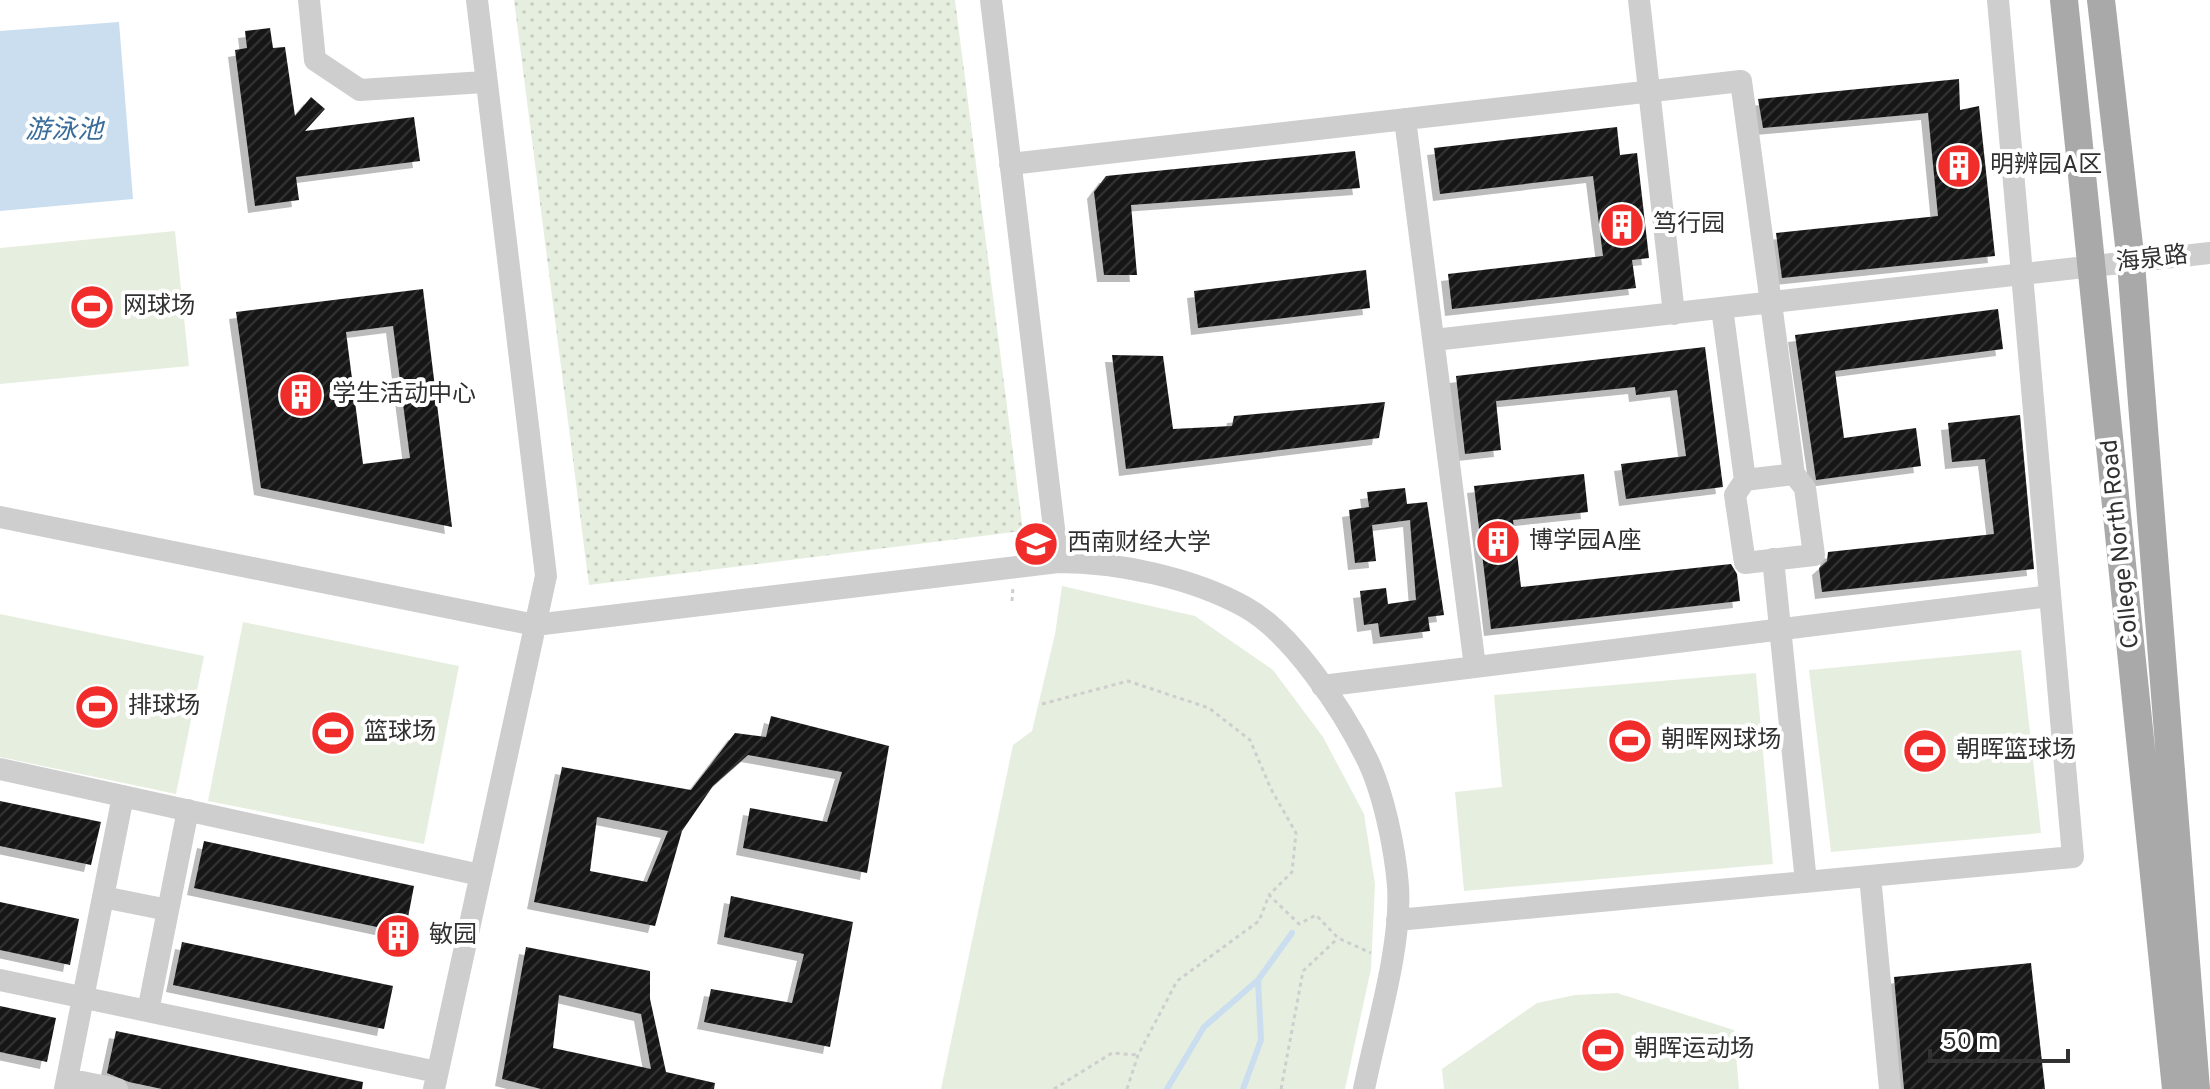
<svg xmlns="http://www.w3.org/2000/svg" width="2210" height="1089" viewBox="0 0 2210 1089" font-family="Overpass,'Noto Sans SC',sans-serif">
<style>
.grass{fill:url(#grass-dots)}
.park{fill:#e6efdf}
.water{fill:#cadeef}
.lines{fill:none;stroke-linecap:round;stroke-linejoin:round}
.stream{stroke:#cadeef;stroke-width:6}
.building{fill:url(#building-hatch);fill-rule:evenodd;filter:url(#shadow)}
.path{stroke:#cecece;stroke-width:3;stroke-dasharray:4 4;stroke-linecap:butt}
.minor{stroke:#cecece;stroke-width:22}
.major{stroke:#a9a9a9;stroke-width:28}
.labels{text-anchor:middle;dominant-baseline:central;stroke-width:8;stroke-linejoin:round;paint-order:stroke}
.poi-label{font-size:24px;fill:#313131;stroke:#fff;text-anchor:start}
.street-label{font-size:24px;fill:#313131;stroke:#fff}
.water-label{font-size:26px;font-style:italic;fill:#396c9a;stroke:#fff}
</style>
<defs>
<pattern id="grass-dots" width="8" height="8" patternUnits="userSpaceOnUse" patternTransform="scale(2)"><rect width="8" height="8" fill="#e6efdf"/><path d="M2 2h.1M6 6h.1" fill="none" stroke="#c6cdc0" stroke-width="1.8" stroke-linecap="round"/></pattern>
<pattern id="building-hatch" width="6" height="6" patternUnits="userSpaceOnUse" patternTransform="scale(2)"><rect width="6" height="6" fill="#181818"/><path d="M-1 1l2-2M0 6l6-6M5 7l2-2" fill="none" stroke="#313131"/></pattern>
<filter id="shadow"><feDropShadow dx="-7" dy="7" stdDeviation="0" flood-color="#0004"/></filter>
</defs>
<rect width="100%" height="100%" fill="#fff"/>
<!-- grass -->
<path class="grass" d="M 514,0 L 955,0 L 1023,531 L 589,585 Z"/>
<!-- park -->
<path class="park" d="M 175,231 L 189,366 L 0,384 L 0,248 Z
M 1062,586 L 1195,616 L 1273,670 L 1323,737 L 1364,814 L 1375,884 L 1371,969 L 1345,1089 L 941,1089 L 1013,745 L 1032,731 L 1055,634 Z
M 0,614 L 204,656 L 176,794 L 0,757 Z
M 243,622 L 459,666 L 424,844 L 208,801 Z
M 2021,650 L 2041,833 L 1831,852 L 1809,670 Z
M 1756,673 L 1773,864 L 1464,891 L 1455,792 L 1502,787 L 1494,695 Z
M 1617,993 L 1734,1030 L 1739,1089 L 1444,1089 L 1442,1069 L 1537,1003 L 1575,995 Z"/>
<!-- water -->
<path class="water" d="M 119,22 L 133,199 L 0,211 L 0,31 Z"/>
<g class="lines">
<!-- stream -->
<path class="stream" d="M 1167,1089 L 1204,1027 L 1258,980 L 1292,933
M 1243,1089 L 1261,1040 L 1258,980"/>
</g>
<!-- building -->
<path class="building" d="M 270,28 L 273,48 L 285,47 L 295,116 L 311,97 L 325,109 L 305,131 L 414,117 L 420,161 L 296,177 L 299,200 L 255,206 L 235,50 L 247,48 L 245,31 Z
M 1959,79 L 1960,110 L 1979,106 L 1995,256 L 1782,278 L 1776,233 L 1938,216 L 1928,113 L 1763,128 L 1758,99 Z
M 1617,127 L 1620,155 L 1637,153 L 1649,258 L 1632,260 L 1636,288 L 1452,309 L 1448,274 L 1603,256 L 1593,176 L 1440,194 L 1434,148 Z
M 1355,151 L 1360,188 L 1131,205 L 1137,275 L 1104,275 L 1094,192 L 1106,176 Z
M 1366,270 L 1370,308 L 1198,328 L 1194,291 Z
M 423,289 L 452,527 L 261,488 L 236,312 ZM 393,326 L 410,458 L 363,464 L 346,332 Z
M 1998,309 L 2003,349 L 1835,371 L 1844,438 L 1916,428 L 1921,466 L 1816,480 L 1795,335 Z
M 1705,347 L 1723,487 L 1626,499 L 1621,464 L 1686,456 L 1677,390 L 1636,395 L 1635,387 L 1496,401 L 1501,450 L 1465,454 L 1456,376 Z
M 1112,355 L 1163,356 L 1173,429 L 1232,426 L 1234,416 L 1385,402 L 1379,438 L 1126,469 Z
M 2020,415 L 2034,569 L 1822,592 L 1819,568 L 1827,561 L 1828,552 L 1994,534 L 1985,459 L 1952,462 L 1948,423 Z
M 1584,474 L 1588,512 L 1513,520 L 1521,587 L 1731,564 L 1737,574 L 1740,601 L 1491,629 L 1474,486 Z
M 1405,488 L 1407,504 L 1427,502 L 1444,615 L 1428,617 L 1430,631 L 1380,637 L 1378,623 L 1364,625 L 1360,591 L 1386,588 L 1388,604 L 1416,600 L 1410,520 L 1372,525 L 1376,561 L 1355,563 L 1349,510 L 1369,507 L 1367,492 Z
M 771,716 L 889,746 L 867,873 L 743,848 L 750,808 L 827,822 L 842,772 L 748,755 L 713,786 L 682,831 L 655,926 L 534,902 L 562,767 L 691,790 L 735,733 L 766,737 ZM 597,817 L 668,831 L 647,882 L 590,871 Z
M 0,801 L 101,822 L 91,865 L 0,846 Z
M 204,841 L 414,886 L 405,933 L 194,888 Z
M 731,896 L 853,922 L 830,1047 L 704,1022 L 711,989 L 792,1003 L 804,954 L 724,937 Z
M 0,902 L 79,919 L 70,965 L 0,950 Z
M 182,942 L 393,986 L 384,1029 L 173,985 Z
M 526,947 L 650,971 L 650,999 L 666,1072 L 715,1083 L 714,1089 L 541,1089 L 502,1079 ZM 559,995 L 641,1014 L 651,1069 L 553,1048 Z
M 2031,963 L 2045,1089 L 1904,1089 L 1894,977 Z
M 0,1006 L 56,1018 L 47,1062 L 0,1052 Z
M 116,1031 L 363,1082 L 362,1089 L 162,1089 L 129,1082 L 107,1073 Z"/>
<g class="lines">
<!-- path -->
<path class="path" d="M 1012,601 L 1013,587
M 1042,704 L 1128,681 L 1209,708 L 1250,740 L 1271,789 L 1296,833 L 1292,872 L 1269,895
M 1054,1089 L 1112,1053 L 1138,1055
M 1127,1089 L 1138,1055 L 1177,981 L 1259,921 L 1269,895 L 1299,924 L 1316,915 L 1338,938 L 1371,953
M 1281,1089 L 1303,971 L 1338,938"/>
<!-- minor -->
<path class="minor" d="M 309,0 L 315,60 L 360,90 L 484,82
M 991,0 L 1058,562
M 1639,0 L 1674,314
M 1405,119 L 1475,667
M 1010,164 L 1741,81 L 1794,474 L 1805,488 L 1814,555 L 1745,563 L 1735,495 L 1745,480 L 1722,308
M 1434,340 L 2210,253
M 1745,480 L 1794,474
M 0,517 L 535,625 L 1058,562 C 1118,562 1193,578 1245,607 C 1291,632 1343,710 1366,757 C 1383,790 1395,848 1398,886 C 1402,946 1376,1029 1364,1089
M 1773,559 L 1806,882
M 1322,686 L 2050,596
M 0,769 L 480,875
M 1870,876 L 1890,1089
M 103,897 L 168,910
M 1397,920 L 2073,857 L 1998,0
M 0,980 L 437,1072
M 148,1011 L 188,810
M 67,1079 L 117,1089
M 65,1089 L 123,796
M 434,1089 L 546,576 L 477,0"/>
<!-- major -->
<path class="major" d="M 2064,0 L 2176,1089
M 2101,0 L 2131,263 L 2196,1089"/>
</g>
<!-- icons -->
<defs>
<g id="building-disc" transform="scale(2.3)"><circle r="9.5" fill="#f12d2b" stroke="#fff"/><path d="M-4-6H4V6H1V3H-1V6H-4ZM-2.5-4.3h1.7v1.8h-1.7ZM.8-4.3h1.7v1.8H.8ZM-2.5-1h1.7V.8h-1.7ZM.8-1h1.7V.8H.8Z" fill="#fff"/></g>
<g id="stadium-disc" transform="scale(2.3)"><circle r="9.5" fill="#f12d2b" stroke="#fff"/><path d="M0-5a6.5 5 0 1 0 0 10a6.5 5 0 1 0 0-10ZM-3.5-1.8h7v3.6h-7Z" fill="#fff"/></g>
<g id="university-disc" transform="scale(2.3)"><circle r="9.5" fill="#f12d2b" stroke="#fff"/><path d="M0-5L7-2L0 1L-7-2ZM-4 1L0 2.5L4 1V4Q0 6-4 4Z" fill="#fff"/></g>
</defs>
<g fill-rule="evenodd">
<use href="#building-disc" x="1959" y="166"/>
<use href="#building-disc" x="1622" y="225"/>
<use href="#stadium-disc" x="92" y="307"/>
<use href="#building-disc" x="301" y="395"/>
<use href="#building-disc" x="1498" y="542"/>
<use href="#university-disc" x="1036" y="544"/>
<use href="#stadium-disc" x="97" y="707"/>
<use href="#stadium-disc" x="333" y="733"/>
<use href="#stadium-disc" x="1630" y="741"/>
<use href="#stadium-disc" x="1925" y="751"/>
<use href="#building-disc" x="398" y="936"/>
<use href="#stadium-disc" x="1603" y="1050"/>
</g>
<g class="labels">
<!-- poi labels -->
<g class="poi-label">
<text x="1990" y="166">明辨园A区</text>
<text x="1653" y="225">笃行园</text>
<text x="123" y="307">网球场</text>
<text x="332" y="395">学生活动中心</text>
<text x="1529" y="542">博学园A座</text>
<text x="1067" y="544">西南财经大学</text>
<text x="128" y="707">排球场</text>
<text x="364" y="733">篮球场</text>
<text x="1661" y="741">朝晖网球场</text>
<text x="1956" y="751">朝晖篮球场</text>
<text x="429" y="936">敏园</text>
<text x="1634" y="1050">朝晖运动场</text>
</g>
<!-- street labels -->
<g class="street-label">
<text transform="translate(2152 260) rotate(-7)">海泉路</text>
<text transform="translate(2121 544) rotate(-96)">College North Road</text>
</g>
<!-- water labels -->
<g class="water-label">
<text x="64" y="131">游泳池</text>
</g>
</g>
<!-- scale -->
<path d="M1930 1049v12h138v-12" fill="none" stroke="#313131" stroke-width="4"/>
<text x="1942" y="1049" font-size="24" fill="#313131" stroke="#ffffff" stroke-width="6" paint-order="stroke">50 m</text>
</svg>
